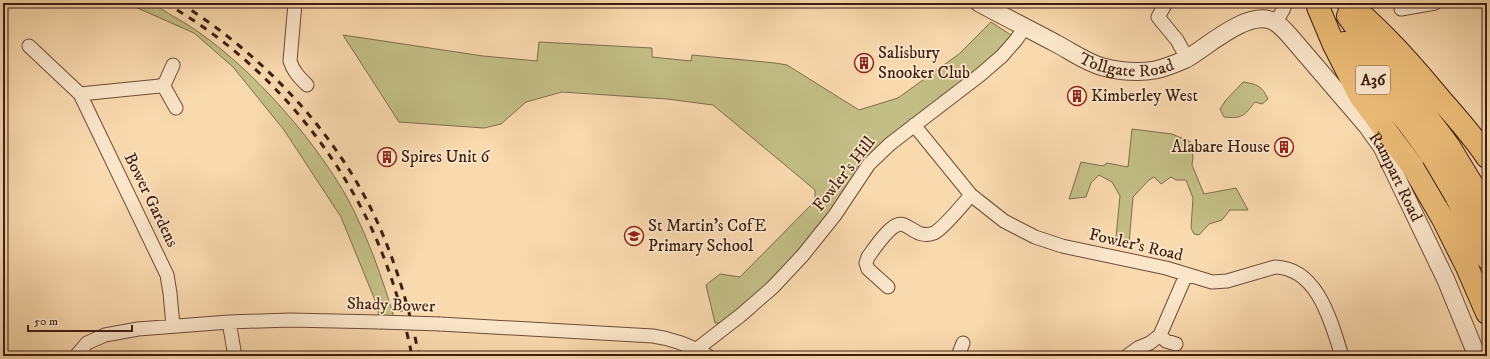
<svg xmlns="http://www.w3.org/2000/svg" width="1490" height="359" viewBox="0 0 1490 359" font-family="'IM FELL DW Pica',serif">
<style>
.green{fill:#c3be86;stroke:#806e4a}
.lines{fill:none;stroke-linecap:round;stroke-linejoin:round}
.minor-casing{stroke:#6d4c37;stroke-width:15}
.tertiary-casing{stroke:#6d4c37;stroke-width:19}
.trunk-casing{stroke:#3e1d0f;stroke-width:24}
.minor{stroke:#fbe6ca;stroke-width:13}
.tertiary{stroke:#fbe6ca;stroke-width:17}
.trunk{stroke:#ecbc77;stroke-width:22}
.rail{stroke:#3e1d0f;stroke-width:3;stroke-dasharray:7 7;stroke-linecap:butt}
.minor-bridge-casing{stroke:#6d4c37;stroke-width:15;stroke-linecap:butt}
.trunk-bridge-casing{stroke:#3e1d0f;stroke-width:24;stroke-linecap:butt}
.minor-bridge{stroke:#fbe6ca;stroke-width:13}
.trunk-bridge{stroke:#ecbc77;stroke-width:22}
.labels{text-anchor:middle;dominant-baseline:central;stroke-width:3.5;stroke-linejoin:round;paint-order:stroke}
.shield{fill:#fbe6ca;stroke:#775947;stroke-width:1}
.shield-label{font-size:16px;font-weight:bold;fill:#3e1d0f}
.poi-label{font-size:17px;fill:#3e1d0f;stroke:#fbe6ca;text-anchor:start}
.street-label{font-size:17px;fill:#3e1d0f;stroke:#fbe6ca}
</style>
<rect width="100%" height="100%" fill="#f9d9ae"/>
<filter id="stains"><feTurbulence type="fractalNoise" baseFrequency=".005" numOctaves="4"/><feColorMatrix values="0 0 0 0 .2 0 0 0 0 .09 0 0 0 0 .02 0 0 0 .5 -.17"/></filter>
<radialGradient id="worn" r=".72"><stop offset=".6" stop-color="#630" stop-opacity="0"/><stop offset="1" stop-color="#630" stop-opacity=".3"/></radialGradient>
<!-- green -->
<path class="green" d="M 126,3 C 133,3 141,2 147,3 C 155,4 164,11 171,15 C 238,51 313,135 349,201 C 368,238 382,277 394,317 L 379,318 L 377,305 L 341,217 L 284,130 L 233,67 L 194,33 Z
M 991,22 L 1011,35 L 1008,44 L 999,54 L 886,142 L 841,200 L 773,281 L 722,323 L 715,323 L 706,285 L 720,274 L 740,277 L 815,201 L 815,190 L 713,105 L 667,99 L 562,92 L 526,102 L 501,124 L 484,128 L 399,122 L 343,35 L 483,56 L 537,61 L 539,42 L 652,48 L 652,57 L 691,61 L 692,55 L 775,63 L 787,65 L 859,110 L 898,98 L 959,54 Z
M 1243,82 C 1257,84 1262,86 1268,99 L 1262,104 L 1255,102 C 1244,116 1242,119 1224,117 L 1220,109 L 1226,100 Z
M 1132,129 L 1172,134 L 1191,142 L 1193,157 L 1192,165 L 1204,194 L 1236,188 L 1248,210 L 1230,210 L 1222,220 L 1209,224 L 1199,235 L 1194,234 L 1191,228 L 1193,198 L 1186,180 L 1176,180 L 1171,177 L 1161,184 L 1154,177 L 1149,180 L 1133,197 L 1129,243 L 1121,246 L 1116,237 L 1120,196 L 1112,182 L 1099,175 L 1091,183 L 1086,197 L 1069,199 L 1081,162 L 1103,166 L 1107,163 L 1128,167 Z"/>
<g class="lines">
<!-- minor casing -->
<g class="minor-casing">
<path id="minor" d="M 295,3 L 290,61 C 293,71 299,77 307,85
M 1166,3 L 1158,17 L 1177,40 L 1187,58
M 1401,9 L 1435,3
M 1276,22 L 1283,10 L 1286,3
M 29,46 L 80,94 L 167,275 L 170,293 L 173,326
M 163,85 L 176,108
M 80,94 L 160,86 L 165,83 L 173,65
M 914,125 L 971,195 L 1004,221 L 1035,237 L 1062,246 L 1166,268 L 1212,282 L 1227,281 L 1275,267 C 1318,268 1331,322 1342,356
M 888,287 L 868,269 L 866,263 L 868,257 C 874,249 887,229 897,225 C 908,220 915,240 934,233 C 944,228 963,204 971,195
M 229,322 L 235,356
M 440,324 L 653,336 C 674,339 690,345 708,356
M 1160,335 L 1166,341 L 1176,344
M 697,349 L 741,315 L 773,287 L 803,255 L 835,215 L 869,164 L 890,144 L 980,75 L 1002,56 L 1016,40 L 1025,27
M 76,356 L 87,343 L 105,335 L 138,329 L 229,322 L 290,320 L 380,322
M 958,356 L 963,343
M 1127,356 L 1138,348 L 1150,343 L 1160,335 L 1186,275"/>
</g>
<!-- tertiary casing -->
<g class="tertiary-casing">
<g id="tertiary">
<path id="s1" d="M 979,3 C 1005,17 1031,30 1057,44 C 1072,52 1087,63 1103,67 C 1119,71 1139,73 1155,70 C 1165,68 1177,63 1186,59 C 1207,47 1245,12 1270,20 C 1278,22 1283,29 1289,35 L 1367,126 L 1382,147 L 1446,280 L 1477,356"/>
</g>
</g>
<!-- trunk casing -->
<g class="trunk-casing">
<path id="trunk" d="M 1348,3 C 1383,32 1412,65 1441,100 C 1457,118 1473,136 1487,157
M 1318,7 L 1334,45 L 1360,96 L 1413,167 L 1443,219 L 1467,267 L 1487,313
M 1348,16 C 1380,61 1418,103 1450,148
M 1344,43 L 1409,124 L 1433,157
M 1473,186 L 1487,213
M 1456,196 L 1487,258"/>
</g>
<!-- minor -->
<use href="#minor" class="minor"/>
<!-- tertiary -->
<use href="#tertiary" class="tertiary"/>
<!-- trunk -->
<use href="#trunk" class="trunk"/>
<!-- rail -->
<path class="rail" d="M 165,3 C 245,48 313,119 357,200 C 384,248 401,302 412,356
M 180,3 C 268,58 346,142 385,240 C 400,277 411,316 419,356"/>
<!-- minor-bridge casing -->
<g class="minor-bridge-casing">
<path id="minor-bridge" d="M 380,322 L 440,324"/>
</g>
<!-- trunk-bridge casing -->
<g class="trunk-bridge-casing">
<path id="trunk-bridge" d="M 1450,148 L 1473,186
M 1433,157 L 1456,196"/>
</g>
<!-- minor-bridge -->
<use href="#minor-bridge" class="minor-bridge"/>
<!-- trunk-bridge -->
<use href="#trunk-bridge" class="trunk-bridge"/>
</g>
<!-- icons -->
<defs>
<g id="building-ring" transform="scale(1)"><circle r="9.5" fill="#fbe6ca" stroke="#8f2418" stroke-width="1.5"/><path d="M-4-6H4V6H1V3H-1V6H-4ZM-2.5-4.3h1.7v1.8h-1.7ZM.8-4.3h1.7v1.8H.8ZM-2.5-1h1.7V.8h-1.7ZM.8-1h1.7V.8H.8Z" fill="#8f2418"/></g>
<g id="school-ring" transform="scale(1)"><circle r="9.5" fill="#fbe6ca" stroke="#8f2418" stroke-width="1.5"/><path d="M0-5L7-2L0 1L-7-2ZM-4 1L0 2.5L4 1V4Q0 6-4 4Z" fill="#8f2418"/></g>
</defs>
<g fill-rule="evenodd">
<use href="#building-ring" x="864" y="63"/>
<use href="#building-ring" x="1077" y="96"/>
<use href="#building-ring" x="1284" y="147"/>
<use href="#building-ring" x="387" y="157"/>
<use href="#school-ring" x="634" y="236"/>
</g>
<g class="labels">
<!-- shield labels -->
<rect class="shield" x="1356" y="66" width="34" height="28" rx="3"/>
<g class="shield-label">
<text x="1373" y="80">A36</text>
</g>
<!-- poi labels -->
<g class="poi-label">
<text x="878" y="53">Salisbury<tspan x="878" dy="20">Snooker Club</tspan></text>
<text x="1091" y="96">Kimberley West</text>
<text x="1270" y="147" text-anchor="end">Alabare House</text>
<text x="401" y="157">Spires Unit 6</text>
<text x="648" y="226">St Martin's CofE<tspan x="648" dy="20">Primary School</tspan></text>
</g>
<!-- street labels -->
<g class="street-label">
<text stroke="none"><textPath href="#s1" startOffset="163">Tollgate Road</textPath></text>
<text transform="translate(844 174) rotate(-52)">Fowler's Hill</text>
<text stroke="none"><textPath href="#s1" startOffset="523">Rampart Road</textPath></text>
<text transform="translate(151 200) rotate(64)">Bower Gardens</text>
<text transform="translate(1136 245) rotate(13)">Fowler's Road</text>
<text transform="translate(391 305) rotate(2)">Shady Bower</text>
</g>
</g>
<!-- margin -->
<rect width="1490" height="359" fill="none" stroke="#f9d9ae" stroke-width="16"/>
<rect x="4" y="4" width="1482" height="351" fill="none" stroke="#3e1d0f" stroke-width="2"/>
<rect x="8" y="8" width="1474" height="343" fill="none" stroke="#3e1d0f"/>
<!-- scale -->
<path d="M28 325v6h104v-6" fill="none" stroke="#3e1d0f" stroke-width="2"/>
<text x="34" y="325" font-size="12" fill="#3e1d0f" stroke="#fbe6ca" stroke-width="3" paint-order="stroke">50 m</text>
<rect width="100%" height="100%" filter="url(#stains)"/>
<rect width="100%" height="100%" fill="url(#worn)"/>
</svg>
